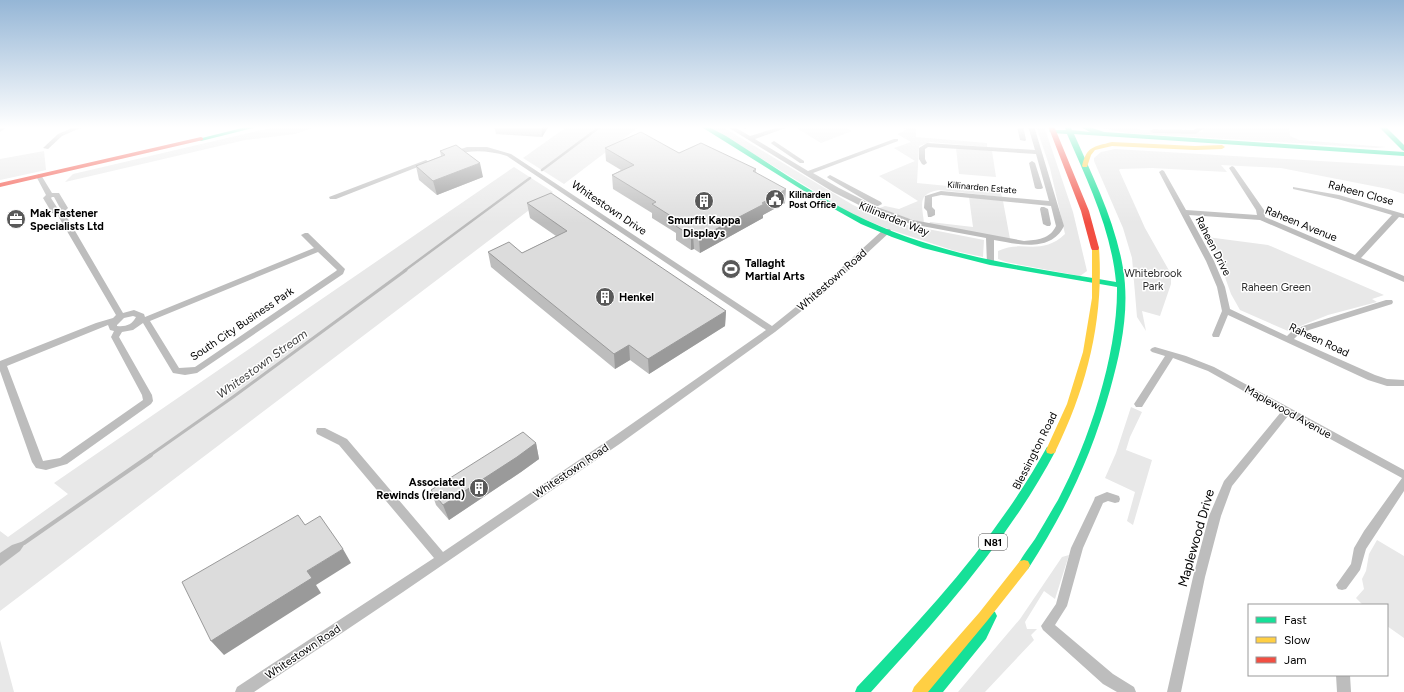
<svg xmlns="http://www.w3.org/2000/svg" width="1404" height="692" viewBox="0 0 1404 692" font-family="Figtree,sans-serif">
<style>
.green{fill:#e8e8e8}
.water{fill:#bababa}
.lines{fill:none;stroke-linecap:round;stroke-linejoin:round}
.stream-far2{stroke:#bababa;stroke-width:2.5}
.stream-far1{stroke:#bababa;stroke-width:3}
.stream{stroke:#bababa;stroke-width:4}
.street{fill:#bdbdbd;fill-rule:evenodd}
.fast{fill:#16e098;fill-rule:evenodd}
.slow{fill:#ffcf43;fill-rule:evenodd}
.jam{fill:#f24e42;fill-rule:evenodd}
.wall{fill:#bdbdbd}
.shaded-wall{fill:#9a9a9a}
.building{fill:#dcdcdc;stroke:#9a9a9a}
.labels{text-anchor:middle;dominant-baseline:central;stroke-width:3;stroke-linejoin:round;paint-order:stroke}
.far-street-label{font-size:9px;fill:#000;stroke:#fff}
.far-poi-label{font-size:9px;font-weight:bold;fill:#000;stroke:#fff;text-anchor:start}
.shield{fill:#fff;stroke:#4c4c4c;stroke-width:1}
.shield-label{font-size:10px;font-weight:bold;fill:#000}
.street-label{font-size:11px;fill:#000;stroke:#fff}
.poi-label{font-size:11px;font-weight:bold;fill:#000;stroke:#fff;text-anchor:start}
.park-label{font-size:11px;fill:#2d2d2d;stroke:#fff}
.water-label{font-size:12px;font-style:italic;fill:#3e3e3e;stroke:#fff}
.near-street-label{font-size:13px;fill:#000;stroke:#fff}
</style>
<rect width="100%" height="100%" fill="#fff"/>
<!-- green -->
<path class="green" d="M 279,126 L 319,126 L 295,134 L 245,140 L 65,182 L 73,174 Z
M 568,126 L 640,126 L 564,184 L 523,158 Z
M 708,126 L 721,126 L 853,205 L 878,217 L 902,224 L 984,240 L 983,257 L 955,251 L 885,228 L 850,213 Z
M 798,126 L 844,126 L 852,131 L 821,143 L 795,127 Z
M 900,126 L 916,126 L 916,137 L 987,143 L 987,147 L 930,142 L 919,146 L 917,183 L 1000,191 L 1002,197 L 939,190 C 917,194 922,204 924,223 L 877,209 L 885,206 L 899,209 L 918,201 L 879,176 L 915,161 L 894,148 L 911,142 L 897,134 L 906,130 Z
M 1036,126 L 1044,126 L 1073,212 L 1087,271 L 1080,276 L 1006,262 L 998,259 L 998,251 C 1021,239 1041,257 1065,234 L 1050,168 Z
M 1091,126 L 1131,126 L 1143,130 L 1204,132 L 1200,126 L 1289,126 L 1290,136 L 1299,140 L 1386,147 L 1376,148 L 1127,133 Z
M 956,148 L 992,151 L 996,177 L 959,174 Z
M 1115,149 L 1404,166 L 1404,194 L 1388,189 L 1281,168 L 1221,165 L 1227,172 L 1152,168 L 1120,169 L 1119,170 L 1145,228 L 1171,274 L 1171,284 L 1160,316 L 1142,311 L 1146,331 L 1137,317 L 1132,258 L 1123,228 L 1094,161 L 1094,158 L 1101,152 Z
M 44,151 L 46,170 L 0,180 L 0,159 Z
M 514,167 L 553,192 L 0,611 L 0,531 L 8,537 L 68,494 L 54,483 Z
M 969,197 L 1003,201 L 1010,239 L 929,224 L 930,222 L 973,227 Z
M 1207,237 L 1268,245 L 1384,295 L 1372,299 L 1377,302 L 1328,315 L 1288,331 L 1240,310 L 1231,294 L 1217,255 Z
M 1131,407 L 1142,412 L 1130,437 L 1126,450 L 1152,460 L 1133,525 L 1127,521 L 1135,492 L 1105,478 L 1116,453 Z
M 1377,540 L 1404,556 L 1404,638 L 1387,626 L 1387,605 L 1363,605 L 1356,598 L 1364,589 L 1362,579 L 1366,571 L 1369,554 Z
M 1069,555 L 1055,599 L 1044,591 L 1025,622 L 1027,629 L 1037,629 L 1031,635 L 1034,640 L 985,692 L 958,692 L 1020,619 L 1062,557 Z
M 0,640 L 14,692 L 0,692 Z"/>
<!-- water -->
<path class="water" d="M 24,541 L 26,542 L 20,551 L 0,566 L 0,553 L 12,545 Z"/>
<g class="lines">
<!-- stream-far2 -->
<path class="stream-far2" d="M 542,170 L 601,126
M 404,271 L 530,178"/>
<!-- stream-far1 -->
<path class="stream-far1" d="M 149,456 L 233,397 L 406,270"/>
<!-- stream -->
<path class="stream" d="M 24,543 L 151,455"/>
<!-- street -->
<path class="street" d="M 2,126 L 9,126 L 0,132 L 0,127 Z
M 77,126 L 85,126 L 62,136 L 48,149 L 43,148 L 58,134 Z
M 726,126 L 733,126 L 750,136 L 782,126 L 791,126 L 755,139 L 808,171 L 894,139 L 898,139 L 898,141 L 813,173 L 839,188 L 877,207 L 913,220 L 1024,241 C 1037,240 1050,239 1056,226 L 1051,206 L 941,195 L 932,197 L 932,207 L 935,210 L 935,215 L 931,217 L 928,217 L 927,211 L 924,208 L 925,196 L 941,191 L 1049,201 L 1036,154 L 928,147 L 925,149 L 925,159 L 927,163 L 924,165 L 922,164 L 919,159 L 919,148 L 927,143 L 1035,150 L 1028,126 L 1034,126 L 1064,226 C 1051,253 1017,244 994,240 L 994,262 L 990,264 L 987,264 L 986,238 L 911,224 L 871,211 L 833,192 Z
M 741,126 L 747,126 L 748,127 L 745,129 Z
M 1017,126 L 1023,126 L 1026,140 L 1025,141 L 1020,140 Z
M 1196,126 L 1203,126 L 1204,128 L 1196,134 L 1153,133 L 1150,131 L 1153,129 L 1194,130 L 1197,128 Z
M 774,141 L 804,161 L 804,163 L 800,163 L 772,144 L 771,143 Z
M 467,147 L 487,147 L 511,154 L 772,326 L 817,290 L 884,229 L 890,229 L 891,231 L 823,294 L 775,332 L 621,443 L 403,592 L 254,692 L 235,692 L 237,687 L 434,558 L 339,445 L 317,434 L 316,431 L 317,428 L 325,428 L 347,439 L 443,552 L 613,437 L 766,330 L 507,156 C 487,150 471,150 452,155 L 449,153 Z
M 426,160 L 429,162 L 428,163 L 336,199 L 330,199 L 329,197 Z
M 1032,161 L 1035,163 L 1043,188 L 1041,189 L 1037,189 L 1035,188 L 1029,163 Z
M 1232,166 L 1234,167 L 1264,210 L 1265,217 L 1355,255 L 1392,215 L 1338,199 L 1293,189 L 1293,187 L 1339,195 L 1404,214 L 1404,218 L 1399,217 L 1361,258 L 1404,276 L 1404,282 L 1260,220 L 1189,215 L 1214,261 L 1225,287 L 1230,309 L 1287,336 L 1292,331 L 1303,326 L 1386,300 L 1392,300 L 1393,302 L 1392,304 L 1309,330 L 1298,335 L 1294,339 L 1375,375 L 1387,379 L 1404,380 L 1404,386 L 1387,386 L 1368,380 L 1228,315 L 1219,337 L 1213,337 L 1212,335 L 1222,311 L 1217,287 L 1206,261 L 1159,172 L 1162,170 L 1164,171 L 1186,210 L 1257,215 L 1256,210 L 1229,168 Z
M 39,174 L 41,175 L 52,193 L 59,193 L 68,208 L 64,212 L 123,313 L 134,310 L 144,314 L 145,317 L 314,248 L 301,235 L 305,233 L 308,233 L 345,269 L 343,274 L 197,373 L 185,375 L 173,373 L 143,323 L 133,330 L 122,332 L 119,337 L 152,395 L 153,401 L 151,404 L 67,464 L 46,470 L 36,468 L 32,462 L 0,371 L 0,361 L 96,323 L 113,318 L 116,315 L 57,214 L 52,213 L 43,198 L 46,195 L 36,176 ZM 52,197 L 54,197 L 60,208 L 58,209 L 51,198 ZM 318,252 L 337,270 L 336,271 L 195,367 L 179,368 L 150,321 ZM 133,316 L 136,317 C 132,325 125,327 117,326 L 117,325 L 124,318 ZM 108,325 L 110,330 L 114,331 L 111,337 L 142,395 L 143,400 L 60,458 L 43,461 L 7,366 Z
M 830,175 L 881,202 L 882,204 L 878,206 L 875,206 L 828,178 L 827,177 Z
M 1041,207 L 1044,207 L 1048,209 L 1051,224 L 1050,226 L 1047,226 L 1043,224 L 1040,209 Z
M 1155,347 L 1186,356 L 1214,367 L 1404,470 L 1404,491 L 1366,549 L 1360,570 L 1346,589 L 1342,590 L 1338,589 L 1336,585 L 1351,564 L 1354,548 L 1364,531 L 1402,478 L 1288,416 L 1232,486 L 1221,516 L 1205,577 L 1181,692 L 1167,692 L 1193,577 L 1209,516 L 1224,481 L 1281,412 L 1208,371 L 1173,358 L 1142,407 L 1136,407 L 1134,404 L 1136,401 L 1165,356 L 1152,352 L 1150,350 L 1152,348 Z
M 1107,492 L 1119,496 L 1120,499 L 1119,502 L 1115,503 L 1108,501 L 1103,503 L 1083,548 L 1067,606 L 1055,625 L 1113,674 L 1134,687 L 1136,692 L 1117,692 L 1103,684 L 1043,630 L 1041,626 L 1056,604 L 1071,548 L 1094,500 L 1095,497 Z
M 1336,675 L 1350,675 L 1351,692 L 1337,692 Z"/>
<!-- fast -->
<path class="fast" d="M 250,126 L 261,126 L 201,141 L 198,139 Z
M 700,126 L 707,126 L 726,136 C 772,165 817,197 866,220 C 945,257 1032,268 1116,282 C 1111,229 1088,182 1067,134 L 1052,133 L 1049,131 L 1050,130 L 1066,130 L 1064,126 L 1070,126 L 1072,130 L 1090,132 L 1079,126 L 1087,126 L 1104,132 L 1404,152 L 1404,156 L 1074,134 C 1093,177 1115,221 1123,268 C 1130,309 1121,351 1110,390 C 1091,457 1066,510 1028,569 L 1024,570 L 1020,569 L 1018,565 C 1022,556 1029,548 1035,539 C 1043,526 1050,513 1058,500 C 1089,442 1118,353 1117,287 L 990,265 L 923,248 L 892,237 L 861,224 L 820,201 Z
M 1378,126 L 1385,126 L 1404,145 L 1404,151 L 1402,150 Z
M 1051,446 L 1055,447 L 1056,450 C 1008,541 940,616 871,692 L 855,692 L 857,687 C 930,610 995,540 1047,447 Z
M 991,610 L 995,612 L 997,616 L 986,639 L 943,692 L 927,692 L 929,687 L 978,631 L 987,612 Z"/>
<!-- slow -->
<path class="slow" d="M 1112,142 L 1195,146 L 1222,145 L 1225,147 L 1222,149 L 1195,150 L 1112,146 L 1095,150 L 1091,155 L 1087,167 L 1083,167 L 1082,166 C 1087,146 1093,147 1112,142 Z
M 1092,246 L 1098,246 L 1099,248 C 1104,319 1087,387 1056,450 L 1055,453 L 1051,454 L 1047,453 L 1046,450 L 1067,404 L 1083,352 L 1092,298 Z
M 1024,560 L 1028,561 L 1030,565 L 1028,569 L 987,621 L 928,692 L 912,692 L 914,687 L 979,613 L 1020,561 Z"/>
<!-- jam -->
<path class="jam" d="M 1048,126 L 1054,126 L 1089,211 L 1099,248 L 1098,250 L 1092,250 L 1091,248 L 1081,211 Z
M 201,137 L 203,138 L 203,140 L 0,187 L 0,183 Z"/>
</g>
<!-- wall -->
<path class="wall" d="M 494,126 L 549,126 L 542,137 L 496,134 Z
M 605,148 L 679,153 L 756,169 L 756,172 L 785,203 L 763,215 L 763,218 L 700,253 L 694,249 L 691,250 L 676,240 L 676,233 L 652,218 L 652,213 L 613,189 L 612,175 L 621,170 L 606,161 Z
M 440,151 L 483,177 L 437,195 L 419,180 L 416,166 L 441,156 Z
M 527,203 L 726,311 L 725,326 L 649,374 L 630,360 L 615,369 L 491,267 L 488,252 L 522,253 L 556,236 L 530,218 Z
M 536,443 L 539,459 L 521,472 L 449,520 L 436,505 L 431,490 Z"/>
<!-- shaded-wall -->
<path class="shaded-wall" d="M 541,126 L 549,126 L 542,137 Z
M 480,163 L 483,177 L 437,195 L 433,181 Z
M 786,189 L 785,203 L 763,215 L 763,218 L 700,253 L 699,238 Z
M 693,235 L 694,249 L 691,250 L 691,236 Z
M 726,311 L 725,326 L 649,374 L 648,359 Z
M 629,345 L 630,360 L 615,369 L 614,354 Z
M 536,443 L 539,459 L 521,472 L 449,520 L 443,505 Z
M 343,549 L 351,563 L 316,585 L 321,593 L 224,655 L 211,641 L 307,571 Z"/>
<!-- building -->
<path class="building" d="M 641,132 L 679,153 L 701,143 L 756,169 L 753,171 L 786,189 L 762,203 L 764,204 L 699,238 L 693,235 L 691,236 L 676,226 L 682,223 L 652,204 L 656,202 L 612,175 L 634,165 L 605,148 Z
M 456,145 L 480,163 L 433,181 L 416,166 L 445,155 L 440,151 Z
M 551,193 L 726,311 L 648,359 L 629,345 L 614,354 L 488,252 L 509,242 L 522,253 L 567,231 L 527,203 Z
M 523,432 L 536,443 L 517,457 L 443,505 L 431,490 Z
M 298,515 L 305,525 L 320,516 L 343,549 L 307,571 L 312,578 L 211,641 L 182,582 Z"/>
<!-- sky -->
<linearGradient id="sky" x2="0" y2="1"><stop stop-color="#95b6d6"/><stop offset="0.57" stop-color="#fff"/><stop offset="1" stop-color="#fff" stop-opacity="0"/></linearGradient>
<rect width="1404" height="223" fill="url(#sky)"/>
<!-- icons -->
<defs>
<g id="civic-disc" transform="scale(1)"><circle r="9.5" fill="#595959" stroke="#fff"/><path d="M-.6-6.5H3V-4.5H.6V-3L4-1V1h2V6H-6V1h2V-1L-.6-3ZM-1.2 2.5V6h2.4V2.5Z" fill="#fff"/></g>
<g id="building-disc" transform="scale(1)"><circle r="9.5" fill="#595959" stroke="#fff"/><path d="M-4-6H4V6H1V3H-1V6H-4ZM-2.5-4.3h1.7v1.8h-1.7ZM.8-4.3h1.7v1.8H.8ZM-2.5-1h1.7V.8h-1.7ZM.8-1h1.7V.8H.8Z" fill="#fff"/></g>
<g id="office-disc" transform="scale(1)"><circle r="9.5" fill="#595959" stroke="#fff"/><path d="M-6-3h4V-5.5h4V-3h4V5H-6ZM-1-4.5V-3h2v-1.5ZM-6 0V1H6V0Z" fill="#fff"/></g>
<g id="stadium-disc" transform="scale(1)"><circle r="9.5" fill="#595959" stroke="#fff"/><path d="M0-5a6.5 5 0 1 0 0 10a6.5 5 0 1 0 0-10ZM-3.5-1.8h7v3.6h-7Z" fill="#fff"/></g>
</defs>
<g fill-rule="evenodd">
<use href="#civic-disc" x="775" y="199"/>
<use href="#building-disc" x="704" y="201"/>
<use href="#office-disc" x="16" y="219"/>
<use href="#stadium-disc" x="731" y="269"/>
<use href="#building-disc" x="605" y="297"/>
<use href="#building-disc" x="479" y="488"/>
</g>
<g class="labels">
<!-- far-street labels -->
<g class="far-street-label">
<text transform="translate(982 187) rotate(5)">Killinarden Estate</text>
</g>
<!-- far-poi labels -->
<g class="far-poi-label">
<text x="789" y="194">Kilinarden<tspan x="789" dy="10">Post Office</tspan></text>
</g>
<!-- shield labels -->
<rect class="shield" x="979" y="534" width="28" height="16" rx="3"/>
<g class="shield-label">
<text x="993" y="542">N81</text>
</g>
<!-- street labels -->
<g class="street-label">
<text transform="translate(1361 193) rotate(15)">Raheen Close</text>
<text transform="translate(609 208) rotate(34)">Whitestown Drive</text>
<text transform="translate(894 219) rotate(22)">Killinarden Way</text>
<text transform="translate(1301 224) rotate(22)">Raheen Avenue</text>
<text transform="translate(1213 246) rotate(63)">Raheen Drive</text>
<text transform="translate(832 280) rotate(-41)">Whitestown Road</text>
<text transform="translate(242 324) rotate(-34)">South City Business Park</text>
<text transform="translate(1319 340) rotate(25)">Raheen Road</text>
<text transform="translate(1288 412) rotate(29)">Maplewood Avenue</text>
<text transform="translate(1035 451) rotate(-63)">Blessington Road</text>
<text transform="translate(571 471) rotate(-34)">Whitestown Road</text>
<text transform="translate(303 652) rotate(-34)">Whitestown Road</text>
</g>
<!-- poi labels -->
<g class="poi-label">
<text x="30" y="213">Mak Fastener<tspan x="30" dy="13">Specialists Ltd</tspan></text>
<text x="704" y="220" text-anchor="middle">Smurfit Kappa<tspan x="704" dy="13">Displays</tspan></text>
<text x="745" y="263">Tallaght<tspan x="745" dy="13">Martial Arts</tspan></text>
<text x="619" y="297">Henkel</text>
<text x="465" y="482" text-anchor="end">Associated<tspan x="465" dy="13">Rewinds (Ireland)</tspan></text>
</g>
<!-- park labels -->
<g class="park-label">
<text x="1153" y="273">Whitebrook<tspan x="1153" dy="13">Park</tspan></text>
<text x="1276" y="287">Raheen Green</text>
</g>
<!-- water labels -->
<g class="water-label">
<text transform="translate(262 364) rotate(-36)">Whitestown Stream</text>
</g>
<!-- near-street labels -->
<g class="near-street-label">
<text transform="translate(1196 538) rotate(-74)">Maplewood Drive</text>
</g>
</g>
<!-- legend -->
<rect x="1248" y="604" width="140" height="72" fill="#ffffff" stroke="#999999"/>
<rect x="1256" y="617" width="20" height="6" fill="#16e098" stroke="#999999"/>
<text x="1284" y="624" font-size="12" fill="#000000">Fast</text>
<rect x="1256" y="637" width="20" height="6" fill="#ffcf43" stroke="#999999"/>
<text x="1284" y="644" font-size="12" fill="#000000">Slow</text>
<rect x="1256" y="657" width="20" height="6" fill="#f24e42" stroke="#999999"/>
<text x="1284" y="664" font-size="12" fill="#000000">Jam</text>
</svg>
